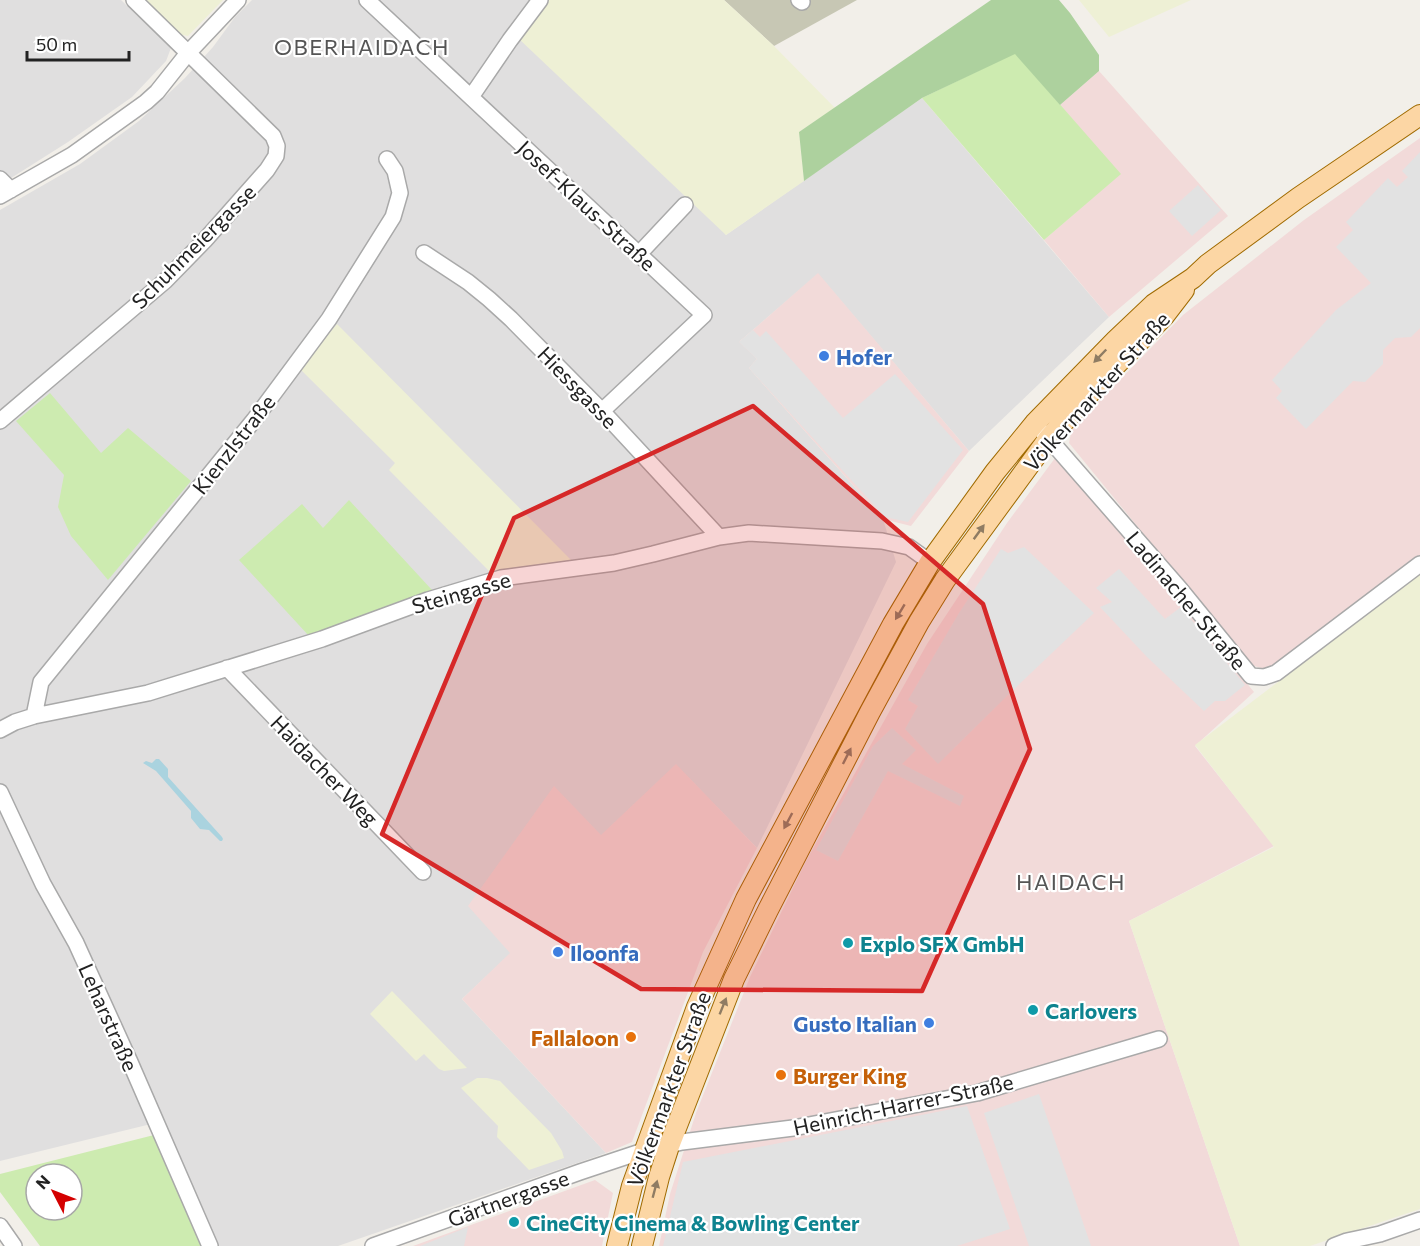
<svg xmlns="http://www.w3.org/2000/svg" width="1420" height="1246" viewBox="0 0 1420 1246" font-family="Commissioner,sans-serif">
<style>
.residential{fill:#e0dfdf}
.commercial{fill:#f2dad9}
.construction{fill:#c7c7b4}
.farmland{fill:#eef0d5}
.grass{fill:#cdebb0;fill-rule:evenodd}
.forest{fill:#add19e}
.parking{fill:#e2e2e2}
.water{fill:#aad3df}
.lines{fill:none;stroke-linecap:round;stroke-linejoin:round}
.minor-casing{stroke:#a9a9a9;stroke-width:18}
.major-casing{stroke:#a06b00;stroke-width:22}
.minor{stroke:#fff;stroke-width:15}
.major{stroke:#fcd6a4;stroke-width:20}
.oneway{fill:#8f7c63}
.marked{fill:#d62828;fill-opacity:0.2;stroke:#d62828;stroke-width:4.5;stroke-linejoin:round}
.shop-dot{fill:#3f7fe0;stroke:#fff;stroke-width:2}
.culture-dot{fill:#0f9aa8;stroke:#fff;stroke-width:2}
.food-dot{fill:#e8710a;stroke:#fff;stroke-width:2}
.labels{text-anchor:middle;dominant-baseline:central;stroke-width:4.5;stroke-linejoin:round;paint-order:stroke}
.street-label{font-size:21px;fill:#222;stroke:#fff}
.shop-label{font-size:21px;font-weight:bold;fill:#366cbe;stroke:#fff;text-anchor:start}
.culture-label{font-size:21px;font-weight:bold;fill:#0d838f;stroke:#fff;text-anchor:start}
.food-label{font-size:21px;font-weight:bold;fill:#c56008;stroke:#fff;text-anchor:end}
.neighbourhood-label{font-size:22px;letter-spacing:1.5px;fill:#555;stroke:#fff}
</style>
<rect width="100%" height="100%" fill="#f2efe9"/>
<!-- residential -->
<path class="residential" d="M 0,0 L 121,0 L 171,48 L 166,61 L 132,97 L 68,142 L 0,185 Z
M 252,0 L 546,0 L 726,235 L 922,98 L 1109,317 L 969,451 L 818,274 L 740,341 L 757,359 L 749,368 L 883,519 L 896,562 L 757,848 L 676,765 L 511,953 L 462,999 L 606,1153 L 338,1246 L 216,1246 L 151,1124 L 0,1161 L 0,210 L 80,164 L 139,121 L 185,78 L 213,47 L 235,17 Z"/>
<!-- commercial -->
<path class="commercial" d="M 1099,71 L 1228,216 L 1109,317 L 1044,240 L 1120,174 L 1060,105 Z
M 1420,138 L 1420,555 L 1272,668 L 1261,668 L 1251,665 L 1069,443 L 1072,429 L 1183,315 L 1304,220 Z
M 818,273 L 969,451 L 911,526 L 883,519 L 749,368 L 757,359 L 739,342 Z
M 1058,454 L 1254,692 L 1195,746 L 1274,846 L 1129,921 L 1240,1246 L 659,1246 L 670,1194 L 696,1113 L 750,977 L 806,861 L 927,644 L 1007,523 Z
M 676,764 L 757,848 L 703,952 L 632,1142 L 606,1153 L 462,999 L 510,953 L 468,906 L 554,786 L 601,835 Z
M 595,1180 L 613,1193 L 602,1246 L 413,1246 Z"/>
<!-- construction -->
<path class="construction" d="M 724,0 L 857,0 L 774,46 Z"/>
<!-- farmland -->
<path class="farmland" d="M 143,0 L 223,0 L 188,36 L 178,34 Z
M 546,0 L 724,0 L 774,46 L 835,108 L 799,132 L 804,181 L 726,235 L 518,38 Z
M 1079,0 L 1191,0 L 1109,37 Z
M 337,324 L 571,560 L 491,573 L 389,470 L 395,463 L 300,369 Z
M 1420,574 L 1420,1209 L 1310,1246 L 1240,1246 L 1129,921 L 1274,847 L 1195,745 Z
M 392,991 L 467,1068 L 444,1071 L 439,1069 L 424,1054 L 416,1061 L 370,1014 Z
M 477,1078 L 487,1078 L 500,1081 L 551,1133 L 562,1151 L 564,1158 L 529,1170 L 497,1137 L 498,1126 L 461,1088 Z"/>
<!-- grass -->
<path class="grass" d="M 1015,53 L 1121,174 L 1044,240 L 922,98 Z
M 50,393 L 101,453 L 128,428 L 191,481 L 108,580 L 71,536 L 58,507 L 64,475 L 16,421 Z
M 349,500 L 432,590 L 309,636 L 239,560 L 302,504 L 323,528 Z
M 154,1135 L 203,1246 L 40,1246 L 0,1192 L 0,1174 ZM 36,1174 L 72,1174 L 72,1210 L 36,1210 Z"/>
<!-- forest -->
<path class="forest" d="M 991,0 L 1059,0 L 1070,13 L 1099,55 L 1099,71 L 1060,105 L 1015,54 L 922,98 L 804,181 L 799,132 Z"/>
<!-- parking -->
<path class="parking" d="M 1420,152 L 1420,328 L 1411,337 L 1395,338 L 1383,350 L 1383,364 L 1365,382 L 1353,381 L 1306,429 L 1276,398 L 1282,391 L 1272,380 L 1336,310 L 1371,283 L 1336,247 L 1353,230 L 1346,222 L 1388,178 L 1397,187 L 1408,177 L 1402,171 Z
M 1198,185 L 1221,210 L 1192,236 L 1169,211 Z
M 753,330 L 760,337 L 766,331 L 843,418 L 895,374 L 963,450 L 908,522 L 885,517 L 749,368 L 757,359 L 739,342 Z
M 1024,547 L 1094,613 L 1009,694 L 938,764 L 905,729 L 918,706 L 908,700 L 959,613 L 1001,549 L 1008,553 Z
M 1119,569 L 1165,619 L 1181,607 L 1245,685 L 1225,701 L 1215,701 L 1204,711 L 1147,657 L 1100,607 L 1112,602 L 1096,588 Z
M 892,728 L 916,750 L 902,764 L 964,796 L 960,806 L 888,771 L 838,861 L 816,850 L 873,746 Z
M 1039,1094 L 1091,1246 L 1029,1246 L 984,1113 Z
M 967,1106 L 1010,1229 L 957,1246 L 663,1246 L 683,1162 Z
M 468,1227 L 464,1246 L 420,1246 Z"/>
<!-- water -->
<path class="water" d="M 156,759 L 159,759 L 168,769 L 168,777 L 222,837 L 223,839 L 222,841 L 220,841 L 209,830 L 200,829 L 191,818 L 191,811 L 156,771 L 143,763 L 146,761 L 152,763 Z"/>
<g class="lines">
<!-- minor casing -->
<g class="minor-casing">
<path id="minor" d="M 367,0 L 704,315 L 602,411
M 799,0 L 802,2
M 471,97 L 510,40 L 540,0
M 0,179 L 11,190
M 0,196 L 72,155 L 146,102 L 157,92 L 188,53 L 238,0
M 424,253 L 468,282 L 489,299 L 511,319 L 602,411 L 719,537
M 639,254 L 685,205
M 0,421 L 165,281 L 205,240 L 267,170 L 276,156 L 277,146 L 273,136 L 134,0
M 1043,432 L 1180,589 L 1251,676 L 1264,677 L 1276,673 L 1420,564
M 227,668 L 423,872
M 34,716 L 41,682 L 254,420 L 329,319 L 393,217 L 400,193 L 395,171 L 387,159
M 0,730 L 15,722 L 34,716 L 148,693 L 322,639 L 428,600 L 501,578 L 614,563 L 653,554 L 719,537 L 749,533 L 882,541 L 909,547 L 930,562
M 0,792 L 43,884 L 76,943 L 130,1062 L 210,1246
M 0,1226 L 14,1246
M 373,1246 L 580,1172 L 643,1151 L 682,1142 L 793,1128 L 977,1093 L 1159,1039
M 1334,1246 L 1347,1241 L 1380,1234 L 1420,1220"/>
</g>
<!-- major casing -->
<g class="major-casing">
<path id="major" d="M 617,1246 L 632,1186 L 697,1007 L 746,899 L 893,624 L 930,562 L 995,472 L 1035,423 L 1116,340 L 1154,304 L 1193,278 L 1208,264 L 1298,198 L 1420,115
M 642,1246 L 659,1177 L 669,1146 L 734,979 L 768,910 L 870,712 L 919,622 L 945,580 L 1049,438 L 1106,375 L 1164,316 L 1184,290"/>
</g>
<!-- minor -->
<use href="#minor" class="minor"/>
<!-- major -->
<use href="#major" class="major"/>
</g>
<!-- one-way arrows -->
<defs><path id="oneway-solid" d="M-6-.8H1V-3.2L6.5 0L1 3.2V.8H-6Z" transform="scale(1.5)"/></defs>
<g class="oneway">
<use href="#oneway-solid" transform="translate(1100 356) rotate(134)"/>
<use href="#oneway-solid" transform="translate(979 532) rotate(-54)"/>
<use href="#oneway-solid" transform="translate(900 612) rotate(121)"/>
<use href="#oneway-solid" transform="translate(847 756) rotate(-63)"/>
<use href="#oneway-solid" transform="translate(788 821) rotate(118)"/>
<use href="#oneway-solid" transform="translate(723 1006) rotate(-68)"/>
<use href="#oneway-solid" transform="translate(655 1189) rotate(-75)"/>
</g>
<!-- marked area -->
<path class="marked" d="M 753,406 L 983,604 L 1030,749 L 922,991 L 641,989 L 382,834 L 514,518 Z"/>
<!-- markers -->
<g class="shop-dot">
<circle cx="824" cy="356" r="6"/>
<circle cx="558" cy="952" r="6"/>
<circle cx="929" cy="1023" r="6"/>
</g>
<g class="culture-dot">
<circle cx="848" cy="943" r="6"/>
<circle cx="1033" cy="1010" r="6"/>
<circle cx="514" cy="1222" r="6"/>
</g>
<g class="food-dot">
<circle cx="631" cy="1037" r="6"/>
<circle cx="781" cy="1075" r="6"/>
</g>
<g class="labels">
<!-- street labels -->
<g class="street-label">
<text transform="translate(587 205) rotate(43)">Josef-Klaus-Straße</text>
<text transform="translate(193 246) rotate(-45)">Schuhmeiergasse</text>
<text transform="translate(578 387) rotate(46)">Hiessgasse</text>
<text transform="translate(1096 391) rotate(-48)">Völkermarkter Straße</text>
<text transform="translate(233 444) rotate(-52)">Kienzlstraße</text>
<text transform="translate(461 592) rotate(-16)">Steingasse</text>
<text transform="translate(1187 600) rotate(50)">Ladinacher Straße</text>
<text transform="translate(325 770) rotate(46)">Haidacher Weg</text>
<text transform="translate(109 1017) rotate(66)">Leharstraße</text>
<text transform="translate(668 1089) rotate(-70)">Völkermarkter Straße</text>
<text transform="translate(903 1104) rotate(-12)">Heinrich-Harrer-Straße</text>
<text transform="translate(508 1198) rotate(-20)">Gärtnergasse</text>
</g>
<!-- shop labels -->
<g class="shop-label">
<text x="836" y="356">Hofer</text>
<text x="570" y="952">Iloonfa</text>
<text x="917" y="1023" text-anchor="end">Gusto Italian</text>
</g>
<!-- culture labels -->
<g class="culture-label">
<text x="860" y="943">Explo SFX GmbH</text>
<text x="1045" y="1010">Carlovers</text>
<text x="526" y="1222">CineCity Cinema &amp; Bowling Center</text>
</g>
<!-- food labels -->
<g class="food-label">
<text x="619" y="1037">Fallaloon</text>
<text x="793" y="1075" text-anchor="start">Burger King</text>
</g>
<!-- neighbourhood labels -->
<g class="neighbourhood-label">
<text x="362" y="46">OBERHAIDACH</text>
<text x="1071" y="881">HAIDACH</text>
</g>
</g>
<!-- north arrow -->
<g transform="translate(54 1192) rotate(312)"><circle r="28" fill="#ffffff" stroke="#a7a7a7" stroke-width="1.5"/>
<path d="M0-4.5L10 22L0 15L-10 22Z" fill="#d40000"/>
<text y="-9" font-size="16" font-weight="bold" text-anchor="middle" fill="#222222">N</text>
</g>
<!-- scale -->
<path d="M27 51v9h102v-9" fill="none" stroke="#222222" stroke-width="3"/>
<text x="36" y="51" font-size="18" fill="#222222" stroke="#ffffff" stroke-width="4.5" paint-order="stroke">50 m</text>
</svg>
